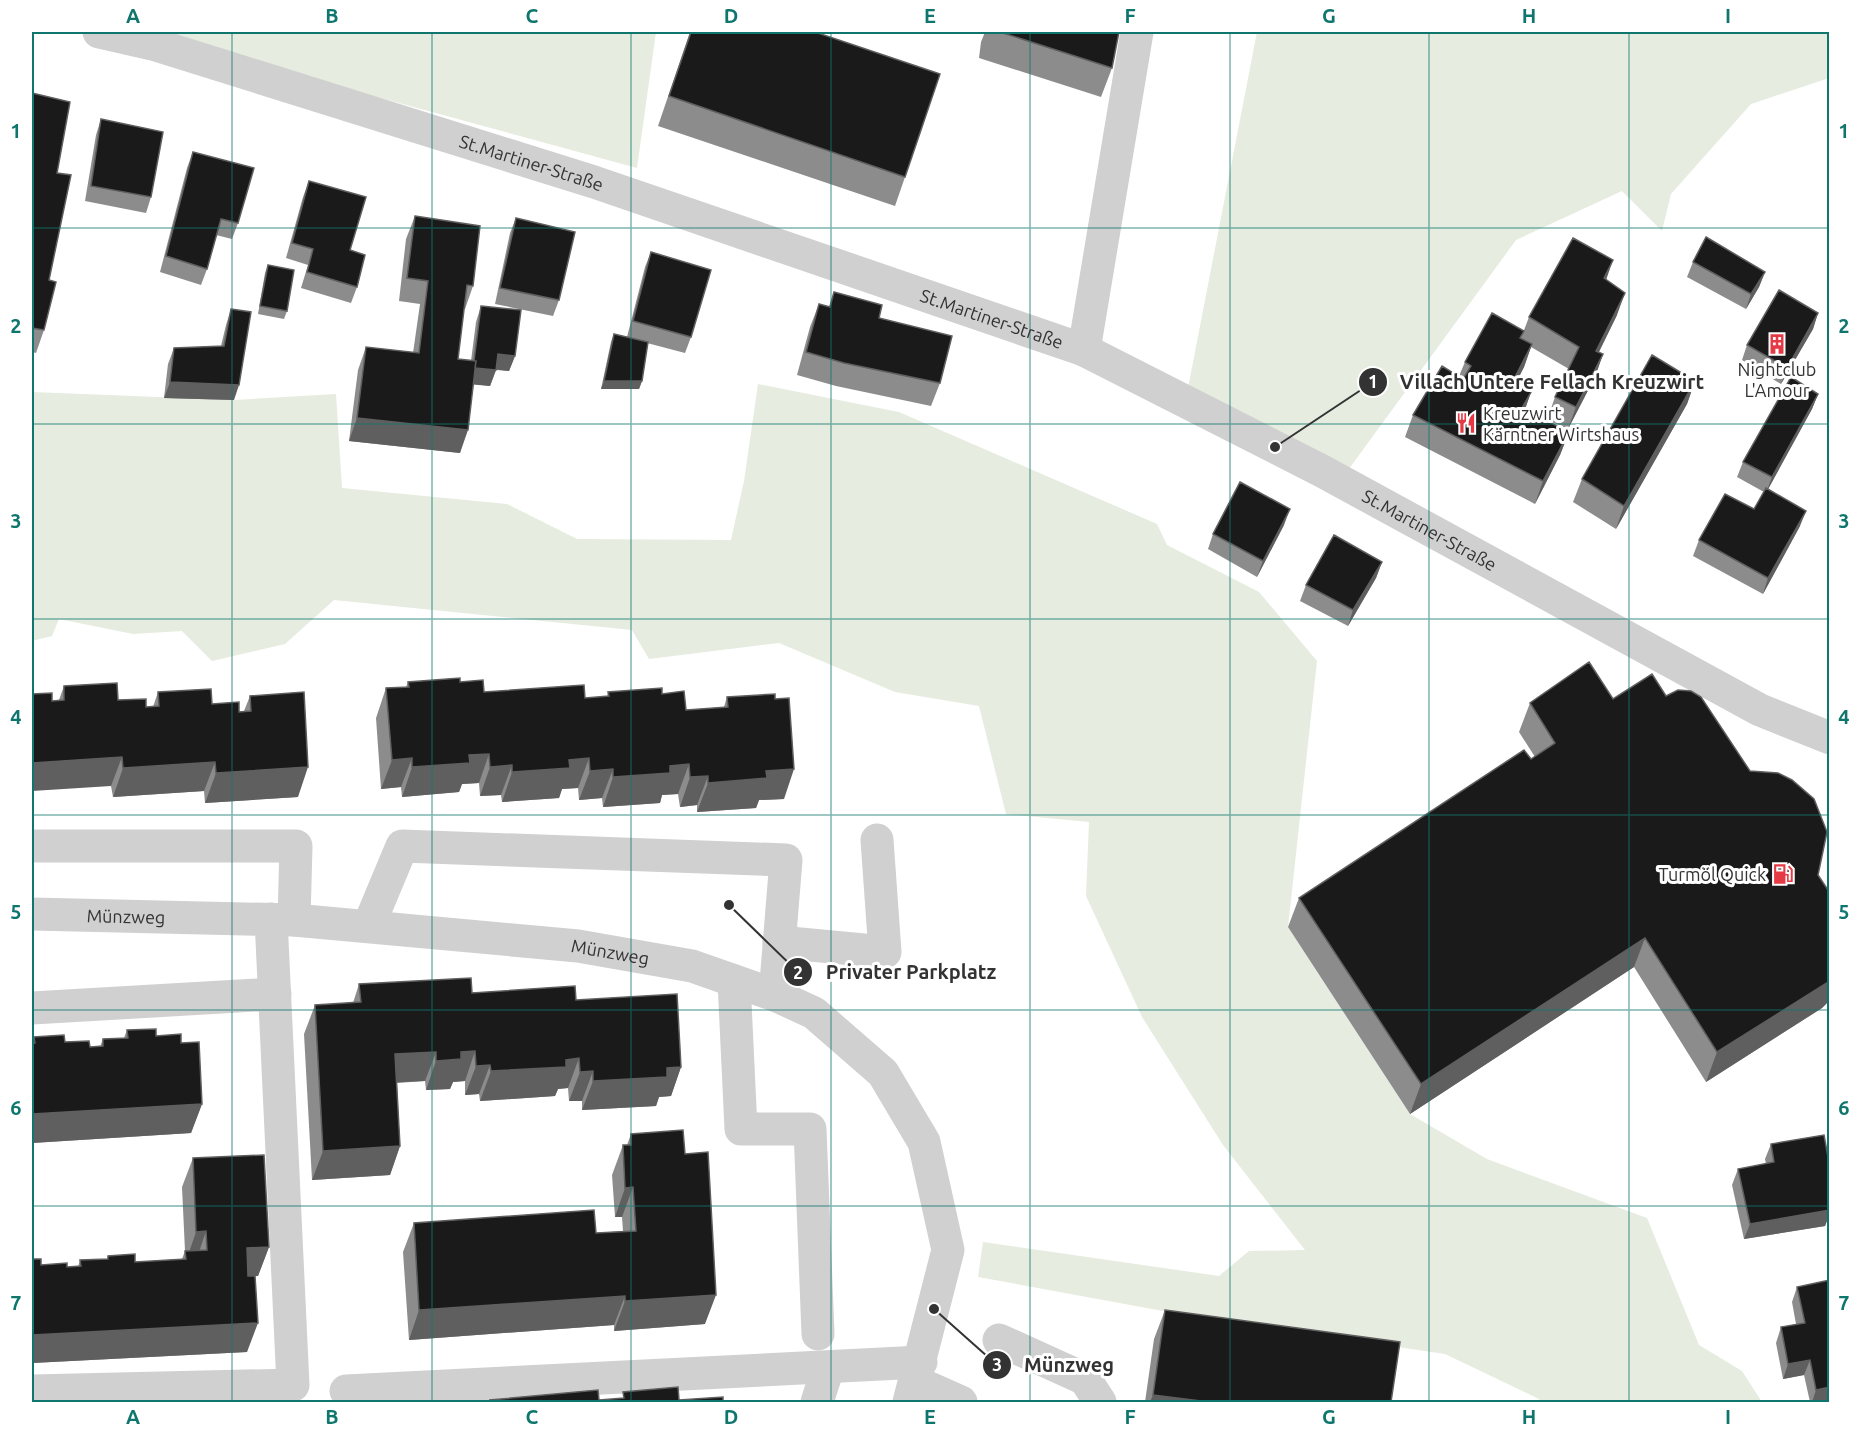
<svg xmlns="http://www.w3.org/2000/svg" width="1861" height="1434" viewBox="0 0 1861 1434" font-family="Ubuntu,sans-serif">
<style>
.green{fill:#e6ecdf}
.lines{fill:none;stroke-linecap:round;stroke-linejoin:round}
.minor{stroke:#d0d0d0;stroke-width:33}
.wall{fill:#8c8c8c}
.shaded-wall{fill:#5f5f5f}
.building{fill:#1a1a1a;stroke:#5f5f5f;stroke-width:1.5}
.grid{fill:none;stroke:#0f766e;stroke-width:1.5;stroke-opacity:0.55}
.labels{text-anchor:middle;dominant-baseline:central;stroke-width:6;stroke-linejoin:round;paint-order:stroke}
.street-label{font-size:18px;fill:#333;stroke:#fff}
.poi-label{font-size:18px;fill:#333;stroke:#fff}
.leader{fill:none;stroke:#333;stroke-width:2}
.callout-dot{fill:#333;stroke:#fff;stroke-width:2}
.mark-label{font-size:18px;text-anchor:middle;font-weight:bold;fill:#fff}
.callout-label{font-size:20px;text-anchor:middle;font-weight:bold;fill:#333;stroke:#fff;stroke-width:6;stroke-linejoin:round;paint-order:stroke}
.neatline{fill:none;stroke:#0f766e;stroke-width:2}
.grid-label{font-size:20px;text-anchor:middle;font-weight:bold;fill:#0f766e}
</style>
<rect width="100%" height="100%" fill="#fff"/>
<!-- green -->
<path class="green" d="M 139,32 L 656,32 L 637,168 Z
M 1257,32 L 1829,32 L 1829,78 L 1751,104 L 1671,194 L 1662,231 L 1622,191 L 1516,240 L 1346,473 L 1188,388 Z
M 758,384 L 899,412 L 1157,524 L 1167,545 L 1259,592 L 1317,661 L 1288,927 L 1410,1114 L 1487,1159 L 1647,1218 L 1699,1345 L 1742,1371 L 1762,1402 L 1540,1402 L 1539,1399 L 1445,1354 L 1201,1318 L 978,1277 L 983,1242 L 1219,1276 L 1249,1251 L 1305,1250 L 1223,1145 L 1142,1017 L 1086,896 L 1089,822 L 1006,814 L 979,706 L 895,692 L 779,643 L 649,659 L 632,630 L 334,600 L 285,644 L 212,661 L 182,631 L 133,634 L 59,619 L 52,636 L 32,641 L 32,392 L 234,400 L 336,394 L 342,488 L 507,504 L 577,539 L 731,540 L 744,481 Z"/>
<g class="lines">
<!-- minor -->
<g class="minor">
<path id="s1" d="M 99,32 L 156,45 L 594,182 L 1084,350 L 1322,471 L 1760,710 L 1830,738"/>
<path d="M 1084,350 L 1137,32"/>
<path d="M 32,846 L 296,846 L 294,920"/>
<path id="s2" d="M 32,914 L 294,920 L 578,946 L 692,966 L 775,995 L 814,1013 L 883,1073 L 924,1142 L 948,1250 L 909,1402"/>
<path d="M 369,925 L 402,846 L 786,860 L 775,995"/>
<path d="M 779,942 L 885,952 L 877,840"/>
<path d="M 734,981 L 741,1129 L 810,1129 L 818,1334"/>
<path d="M 32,1008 L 275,994"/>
<path d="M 999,1340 L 1085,1379 L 1100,1402"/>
<path d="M 916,1382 L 961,1402"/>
<path d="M 32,1391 L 293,1385 L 271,919"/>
<path d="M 346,1391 L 921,1362"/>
<path d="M 817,1402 L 828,1368"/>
</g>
</g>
<!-- wall -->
<path class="wall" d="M 690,32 L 815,32 L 905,177 L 895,206 L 658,126 Z
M 985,32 L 1119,32 L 1112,68 L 1101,97 L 979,58 L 981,42 Z
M 32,93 L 57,173 L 44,330 L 36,353 L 32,352 Z
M 101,119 L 151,197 L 146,213 L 85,201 L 96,135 Z
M 193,152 L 238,223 L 232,239 L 216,235 L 207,269 L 201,285 L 160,272 L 187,168 Z
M 309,181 L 350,250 L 357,287 L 351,303 L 301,288 L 308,265 L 286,258 L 303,197 Z
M 415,216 L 473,286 L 465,309 L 464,309 L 458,359 L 471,361 L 476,322 L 481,306 L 515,356 L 509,371 L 496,370 L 490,386 L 473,384 L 460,453 L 349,441 L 358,370 L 366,347 L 413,353 L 420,304 L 399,301 L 406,239 Z
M 516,218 L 559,300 L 553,316 L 495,304 L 510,233 Z
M 651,252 L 691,337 L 685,353 L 647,343 L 642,381 L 639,389 L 601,389 L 611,342 L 614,334 L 627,337 L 645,267 Z
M 1693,262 L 1765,272 L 1759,287 L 1746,309 L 1687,277 Z
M 268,265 L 287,311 L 284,319 L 258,314 L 265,273 Z
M 1606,280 L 1617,315 L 1599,352 L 1603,354 L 1595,377 L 1568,429 L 1547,420 L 1555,397 L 1569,369 L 1531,347 L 1524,367 L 1516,383 L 1531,392 L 1525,409 L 1569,432 L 1560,455 L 1535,504 L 1405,437 L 1413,415 L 1459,376 L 1465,362 L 1524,331 L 1521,338 L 1529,317 Z
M 834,292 L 879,318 L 940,383 L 931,406 L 836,386 L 797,375 L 810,327 L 819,304 L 829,307 Z
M 231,309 L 234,400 L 164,398 L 168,364 L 174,348 L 221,346 L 226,325 Z
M 1818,313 L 1813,329 L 1781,384 L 1742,360 L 1747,345 Z
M 1695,381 L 1687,404 L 1616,529 L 1573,502 L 1582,479 Z
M 1818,394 L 1812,409 L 1768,489 L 1800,526 L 1763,594 L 1693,556 L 1699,540 L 1754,509 L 1764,492 L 1737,477 L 1743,462 Z
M 1284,525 L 1257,577 L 1208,549 L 1213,534 Z
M 1382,562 L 1376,578 L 1348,626 L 1300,601 L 1306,585 Z
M 408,682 L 460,682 L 484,692 L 585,698 L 607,697 L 608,692 L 662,694 L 686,710 L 724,707 L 727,697 L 784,799 L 759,800 L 756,808 L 697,812 L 697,805 L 680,807 L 678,794 L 662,795 L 660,803 L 603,807 L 602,798 L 579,800 L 578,788 L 562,789 L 559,798 L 502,802 L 501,795 L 480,796 L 479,783 L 462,784 L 459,792 L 402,797 L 401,787 L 381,789 L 376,718 L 386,688 L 406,687 Z
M 64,686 L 146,707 L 153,707 L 158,692 L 212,704 L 239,712 L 244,711 L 250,696 L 298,797 L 205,803 L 204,791 L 113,797 L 111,786 L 52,701 L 59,700 Z
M 1666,696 L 1818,875 L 1830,893 L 1830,1000 L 1822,1008 L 1706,1082 L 1634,967 L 1410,1114 L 1288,927 L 1299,898 L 1535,757 L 1519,732 L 1530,703 Z
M 359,984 L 576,1000 L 681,1067 L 671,1096 L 659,1097 L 656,1106 L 582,1110 L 582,1101 L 569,1101 L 568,1088 L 558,1089 L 555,1096 L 480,1101 L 479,1094 L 465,1095 L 465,1081 L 453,1082 L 450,1089 L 426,1090 L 425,1081 L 397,1083 L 400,1146 L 390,1175 L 312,1180 L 304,1034 L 315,1005 L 353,1003 Z
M 127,1030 L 156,1036 L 181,1043 L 202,1104 L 191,1133 L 32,1143 L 32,1044 L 34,1037 L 65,1042 L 90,1047 L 100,1047 L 103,1039 L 124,1038 Z
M 631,1134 L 685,1154 L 705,1324 L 614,1331 L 614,1325 L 409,1340 L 403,1252 L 414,1223 L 596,1233 L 623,1231 L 622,1217 L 615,1217 L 612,1175 L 623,1145 L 627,1145 Z
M 1771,1144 L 1830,1168 L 1830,1213 L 1825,1226 L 1744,1239 L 1732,1185 L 1738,1169 L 1766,1164 L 1765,1159 Z
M 193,1158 L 269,1247 L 258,1276 L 255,1276 L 247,1352 L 32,1363 L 32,1259 L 41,1265 L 67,1267 L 78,1267 L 80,1260 L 107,1259 L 108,1256 L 135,1262 L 182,1259 L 185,1251 L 182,1187 Z
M 1797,1287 L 1830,1402 L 1810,1402 L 1804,1375 L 1783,1379 L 1776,1343 L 1781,1327 L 1796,1324 L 1792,1302 Z
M 1165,1310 L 1391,1402 L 1145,1402 L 1154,1339 Z"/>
<!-- shaded-wall -->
<path class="shaded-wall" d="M 1613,260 L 1605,283 L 1604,278 Z
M 1765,272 L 1759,287 L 1746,309 L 1751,294 Z
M 1625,293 L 1617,315 L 1588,374 L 1596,351 Z
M 1818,313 L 1813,329 L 1781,384 L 1787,368 Z
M 1532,344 L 1524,367 L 1505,404 L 1513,381 Z
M 498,354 L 515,356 L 509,371 L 492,369 Z
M 1603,354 L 1595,377 L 1568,429 L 1576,407 Z
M 473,368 L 496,370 L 490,386 L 468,384 Z
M 604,381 L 642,381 L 639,389 L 601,389 Z
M 1695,381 L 1687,404 L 1616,529 L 1624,506 Z
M 170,382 L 239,385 L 234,400 L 164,398 Z
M 1531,392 L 1523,415 L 1522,408 Z
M 1818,394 L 1812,409 L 1766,493 L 1772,477 Z
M 357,418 L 468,430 L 460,453 L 349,441 Z
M 1569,432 L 1560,455 L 1535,504 L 1543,481 Z
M 1290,509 L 1284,525 L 1257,577 L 1263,561 Z
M 1806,511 L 1800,526 L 1763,594 L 1768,578 Z
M 1382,562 L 1376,578 L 1348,626 L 1353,610 Z
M 489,754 L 479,783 L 462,784 L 459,792 L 402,797 L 412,767 L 469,755 Z
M 122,757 L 111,786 L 32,791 L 32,763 Z
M 412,758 L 401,787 L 381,789 L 392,760 Z
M 589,758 L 578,788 L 562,789 L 559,798 L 502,802 L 512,772 L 569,760 Z
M 215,762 L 204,791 L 113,797 L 123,768 Z
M 689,764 L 678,794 L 662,795 L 660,803 L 603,807 L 613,777 L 670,766 Z
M 512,765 L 501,795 L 480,796 L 490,767 Z
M 308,767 L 298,797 L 205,803 L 216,773 Z
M 613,769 L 602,798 L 579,800 L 590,771 Z
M 794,769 L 784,799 L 759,800 L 756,808 L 697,812 L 708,783 L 766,771 Z
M 708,776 L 697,805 L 680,807 L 690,777 Z
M 1645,938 L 1634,967 L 1410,1114 L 1421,1084 Z
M 1830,981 L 1830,1000 L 1822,1008 L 1706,1082 L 1717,1052 Z
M 475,1051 L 465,1081 L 453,1082 L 450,1089 L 426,1090 L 436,1061 L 461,1052 Z
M 436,1052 L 425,1081 L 384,1083 L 395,1054 Z
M 579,1058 L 568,1088 L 558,1089 L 555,1096 L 480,1101 L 491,1071 Z
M 490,1065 L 479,1094 L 465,1095 L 476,1066 Z
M 681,1067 L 671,1096 L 659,1097 L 656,1106 L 582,1110 L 593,1081 L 667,1068 Z
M 593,1071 L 582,1101 L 569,1101 L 580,1072 Z
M 202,1104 L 191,1133 L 32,1143 L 32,1114 Z
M 400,1146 L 390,1175 L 312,1180 L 323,1151 Z
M 633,1187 L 622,1217 L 615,1217 L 625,1188 Z
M 1830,1210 L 1830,1213 L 1825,1226 L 1744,1239 L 1750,1224 Z
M 206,1231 L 196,1261 L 186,1261 L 196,1232 Z
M 269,1247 L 258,1276 L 236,1277 L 247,1248 Z
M 716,1295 L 705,1324 L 614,1331 L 625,1301 Z
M 625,1296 L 614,1325 L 409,1340 L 419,1310 Z
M 258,1323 L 247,1352 L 32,1363 L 32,1335 Z
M 1810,1360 L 1804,1375 L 1783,1379 L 1788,1364 Z
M 1830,1387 L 1830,1402 L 1812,1402 L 1816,1390 Z
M 1153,1395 L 1209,1402 L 1150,1402 Z"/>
<!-- building -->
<path class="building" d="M 691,32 L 815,32 L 940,74 L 905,177 L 669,96 Z
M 1000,32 L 1119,32 L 1112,68 Z
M 32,93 L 70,102 L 57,173 L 71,175 L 49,280 L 56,282 L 44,330 L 32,328 Z
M 101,119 L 163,132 L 151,197 L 91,186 Z
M 193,152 L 254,168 L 238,223 L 221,219 L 207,269 L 166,256 Z
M 309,181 L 366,197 L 350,250 L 365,255 L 357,287 L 307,272 L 313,249 L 292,243 Z
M 415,216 L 480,226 L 473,286 L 467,285 L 458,359 L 476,361 L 468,430 L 357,418 L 366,347 L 419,353 L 428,281 L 407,278 Z
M 516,218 L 575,232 L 559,300 L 500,288 Z
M 1706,237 L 1765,272 L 1751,294 L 1693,262 Z
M 1573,238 L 1613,260 L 1604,278 L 1625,293 L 1596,351 L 1603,354 L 1576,407 L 1555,397 L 1579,347 L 1529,317 Z
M 651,252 L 711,270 L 691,337 L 633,321 Z
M 268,265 L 294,270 L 287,311 L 260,306 Z
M 1779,290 L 1818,313 L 1787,368 L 1747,345 Z
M 834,292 L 882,305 L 879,318 L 952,336 L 940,383 L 844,363 L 806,352 L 819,304 L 830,307 Z
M 481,306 L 521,310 L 515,356 L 498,354 L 496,370 L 475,368 L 476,361 L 474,361 Z
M 231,309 L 251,312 L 239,385 L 170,382 L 174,348 L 224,346 Z
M 1492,313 L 1524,331 L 1520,338 L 1532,344 L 1513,381 L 1531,392 L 1522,408 L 1569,432 L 1543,481 L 1413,415 L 1442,366 L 1463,379 L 1471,366 L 1465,362 Z
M 614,334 L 648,342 L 642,381 L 604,381 Z
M 1652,355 L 1695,381 L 1624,506 L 1582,479 Z
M 1791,377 L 1818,394 L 1772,477 L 1743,462 Z
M 1240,482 L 1290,509 L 1263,561 L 1213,534 Z
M 1766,488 L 1806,511 L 1768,578 L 1699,540 L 1725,494 L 1754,509 Z
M 1334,535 L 1382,562 L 1353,610 L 1306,585 Z
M 1589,662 L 1613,699 L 1652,674 L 1666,696 L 1678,690 L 1691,691 L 1701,697 L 1750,771 L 1778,773 L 1792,780 L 1814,799 L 1827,832 L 1818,875 L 1830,893 L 1830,981 L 1717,1052 L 1645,938 L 1421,1084 L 1299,898 L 1524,750 L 1531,759 L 1555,743 L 1530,703 Z
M 460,678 L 460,682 L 483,680 L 484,692 L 584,685 L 585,698 L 609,696 L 608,692 L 662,688 L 662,694 L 684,691 L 686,710 L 728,707 L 727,697 L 775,694 L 775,699 L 789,698 L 794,769 L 766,771 L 767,778 L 708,783 L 708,776 L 690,777 L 689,764 L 670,766 L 670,773 L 613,777 L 613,769 L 590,771 L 589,758 L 569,760 L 570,768 L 512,772 L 512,765 L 490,767 L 489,754 L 469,755 L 470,763 L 412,767 L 412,758 L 392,760 L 386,688 L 409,687 L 408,682 Z
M 117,683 L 118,700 L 146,699 L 146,707 L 159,706 L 158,692 L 211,689 L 212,704 L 239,702 L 239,712 L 251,711 L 250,696 L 304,692 L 308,767 L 216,773 L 215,762 L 123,768 L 122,757 L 32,763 L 32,694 L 52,693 L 52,701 L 64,700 L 64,686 Z
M 471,978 L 472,993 L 575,986 L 576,1000 L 677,994 L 681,1067 L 667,1068 L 667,1077 L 593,1081 L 593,1071 L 580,1072 L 579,1058 L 566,1060 L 566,1067 L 491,1071 L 490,1065 L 476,1066 L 475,1051 L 461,1052 L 461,1059 L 436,1061 L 436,1052 L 395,1054 L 400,1146 L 323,1151 L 315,1005 L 361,1002 L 359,984 Z
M 156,1029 L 156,1036 L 181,1034 L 181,1043 L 199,1042 L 202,1104 L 32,1114 L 32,1044 L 35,1043 L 34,1037 L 64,1035 L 65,1042 L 89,1041 L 90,1047 L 103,1046 L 103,1039 L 128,1038 L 127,1030 Z
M 683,1130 L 685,1154 L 708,1152 L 716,1295 L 625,1301 L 625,1296 L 419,1310 L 414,1223 L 594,1210 L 596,1233 L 636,1231 L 633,1187 L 625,1188 L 623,1145 L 631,1145 L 631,1134 Z
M 1824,1135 L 1830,1168 L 1830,1193 L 1828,1193 L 1830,1210 L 1750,1224 L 1738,1169 L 1774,1162 L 1771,1144 Z
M 264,1155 L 269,1247 L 247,1248 L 248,1276 L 255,1276 L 258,1323 L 32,1335 L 32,1259 L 41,1259 L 41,1265 L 67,1263 L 67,1267 L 81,1266 L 80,1260 L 108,1259 L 108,1256 L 135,1254 L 135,1262 L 186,1259 L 185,1251 L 207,1250 L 206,1231 L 196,1232 L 193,1158 Z
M 1830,1280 L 1830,1387 L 1816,1390 L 1810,1360 L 1788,1364 L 1781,1327 L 1805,1323 L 1797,1287 Z
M 1165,1310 L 1400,1342 L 1391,1402 L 1209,1402 L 1153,1395 Z
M 678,1387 L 679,1400 L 723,1397 L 723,1402 L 491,1402 L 490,1400 L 598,1390 L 599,1400 L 624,1398 L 623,1392 Z"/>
<!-- grid -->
<path class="grid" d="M 232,32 L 232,1402M 432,32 L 432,1402M 631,32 L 631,1402M 831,32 L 831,1402M 1030,32 L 1030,1402M 1230,32 L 1230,1402M 1429,32 L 1429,1402M 1629,32 L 1629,1402M 32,228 L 1830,228M 32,424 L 1830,424M 32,619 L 1830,619M 32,815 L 1830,815M 32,1010 L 1830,1010M 32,1206 L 1830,1206"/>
<!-- icons -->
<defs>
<g id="building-bare" transform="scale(1.62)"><path d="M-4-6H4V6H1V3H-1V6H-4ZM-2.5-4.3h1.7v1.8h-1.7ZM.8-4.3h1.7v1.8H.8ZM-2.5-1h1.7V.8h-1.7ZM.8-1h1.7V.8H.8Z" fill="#e63946" stroke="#fff" stroke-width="2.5" paint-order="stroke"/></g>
<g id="restaurant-bare" transform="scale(1.62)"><path d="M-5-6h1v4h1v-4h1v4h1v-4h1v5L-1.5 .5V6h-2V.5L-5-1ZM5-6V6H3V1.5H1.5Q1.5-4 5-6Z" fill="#e63946" stroke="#fff" stroke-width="2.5" paint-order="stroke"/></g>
<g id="fuel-bare" transform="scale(1.62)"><path d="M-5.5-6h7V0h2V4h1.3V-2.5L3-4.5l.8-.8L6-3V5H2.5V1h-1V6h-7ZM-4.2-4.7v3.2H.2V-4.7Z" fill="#e63946" stroke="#fff" stroke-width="2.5" paint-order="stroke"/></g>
</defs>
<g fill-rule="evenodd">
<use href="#building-bare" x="1777" y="344"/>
<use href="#restaurant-bare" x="1466" y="423"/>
<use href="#fuel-bare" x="1783" y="874"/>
</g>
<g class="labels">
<!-- street labels -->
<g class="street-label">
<text stroke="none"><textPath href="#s1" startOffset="452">St.Martiner-Straße</textPath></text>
<text stroke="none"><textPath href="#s1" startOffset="938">St.Martiner-Straße</textPath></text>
<text stroke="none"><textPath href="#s1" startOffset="1425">St.Martiner-Straße</textPath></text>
<text stroke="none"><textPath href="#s2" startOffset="94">Münzweg</textPath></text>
<text stroke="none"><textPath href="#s2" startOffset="580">Münzweg</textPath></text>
</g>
<!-- poi labels -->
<g class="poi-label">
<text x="1777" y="369">Nightclub<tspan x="1777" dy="21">L'Amour</tspan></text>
<text x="1483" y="413" text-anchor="start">Kreuzwirt<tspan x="1483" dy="21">Kärntner Wirtshaus</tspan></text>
<text x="1766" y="874" text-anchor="end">Turmöl Quick</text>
</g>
</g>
<!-- callouts -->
<path class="leader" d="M1275 447L1373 382M729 905L798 972M934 1309L997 1365"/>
<g class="callout-dot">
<circle cx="1275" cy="447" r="6"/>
<circle cx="729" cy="905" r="6"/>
<circle cx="934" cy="1309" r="6"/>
<circle cx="1373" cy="382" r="15"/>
<circle cx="798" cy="972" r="15"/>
<circle cx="997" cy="1365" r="15"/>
</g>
<g class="mark-label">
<text x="1373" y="388">1</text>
<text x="798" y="979">2</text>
<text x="997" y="1371">3</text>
</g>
<g class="callout-label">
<text x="1552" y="389">Villach Untere Fellach Kreuzwirt</text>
<text x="911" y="979">Privater Parkplatz</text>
<text x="1069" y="1372">Münzweg</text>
</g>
<!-- border -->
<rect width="1861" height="1434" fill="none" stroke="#ffffff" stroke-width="66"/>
<rect x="33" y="33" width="1795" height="1368" class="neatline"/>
<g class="grid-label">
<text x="133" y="23">A</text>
<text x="332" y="23">B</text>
<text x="532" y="23">C</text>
<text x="731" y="23">D</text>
<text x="930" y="23">E</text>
<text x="1130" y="23">F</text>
<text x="1329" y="23">G</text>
<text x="1529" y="23">H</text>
<text x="1728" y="23">I</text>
<text x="16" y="138">1</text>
<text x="1844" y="138">1</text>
<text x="16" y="333">2</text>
<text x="1844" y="333">2</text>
<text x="16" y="528">3</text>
<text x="1844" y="528">3</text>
<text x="16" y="724">4</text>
<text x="1844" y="724">4</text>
<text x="16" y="919">5</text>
<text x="1844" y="919">5</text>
<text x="16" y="1115">6</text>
<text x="1844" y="1115">6</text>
<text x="16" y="1310">7</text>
<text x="1844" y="1310">7</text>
<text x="133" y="1424">A</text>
<text x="332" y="1424">B</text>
<text x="532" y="1424">C</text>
<text x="731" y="1424">D</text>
<text x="930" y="1424">E</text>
<text x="1130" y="1424">F</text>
<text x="1329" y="1424">G</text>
<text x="1529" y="1424">H</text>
<text x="1728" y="1424">I</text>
</g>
</svg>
